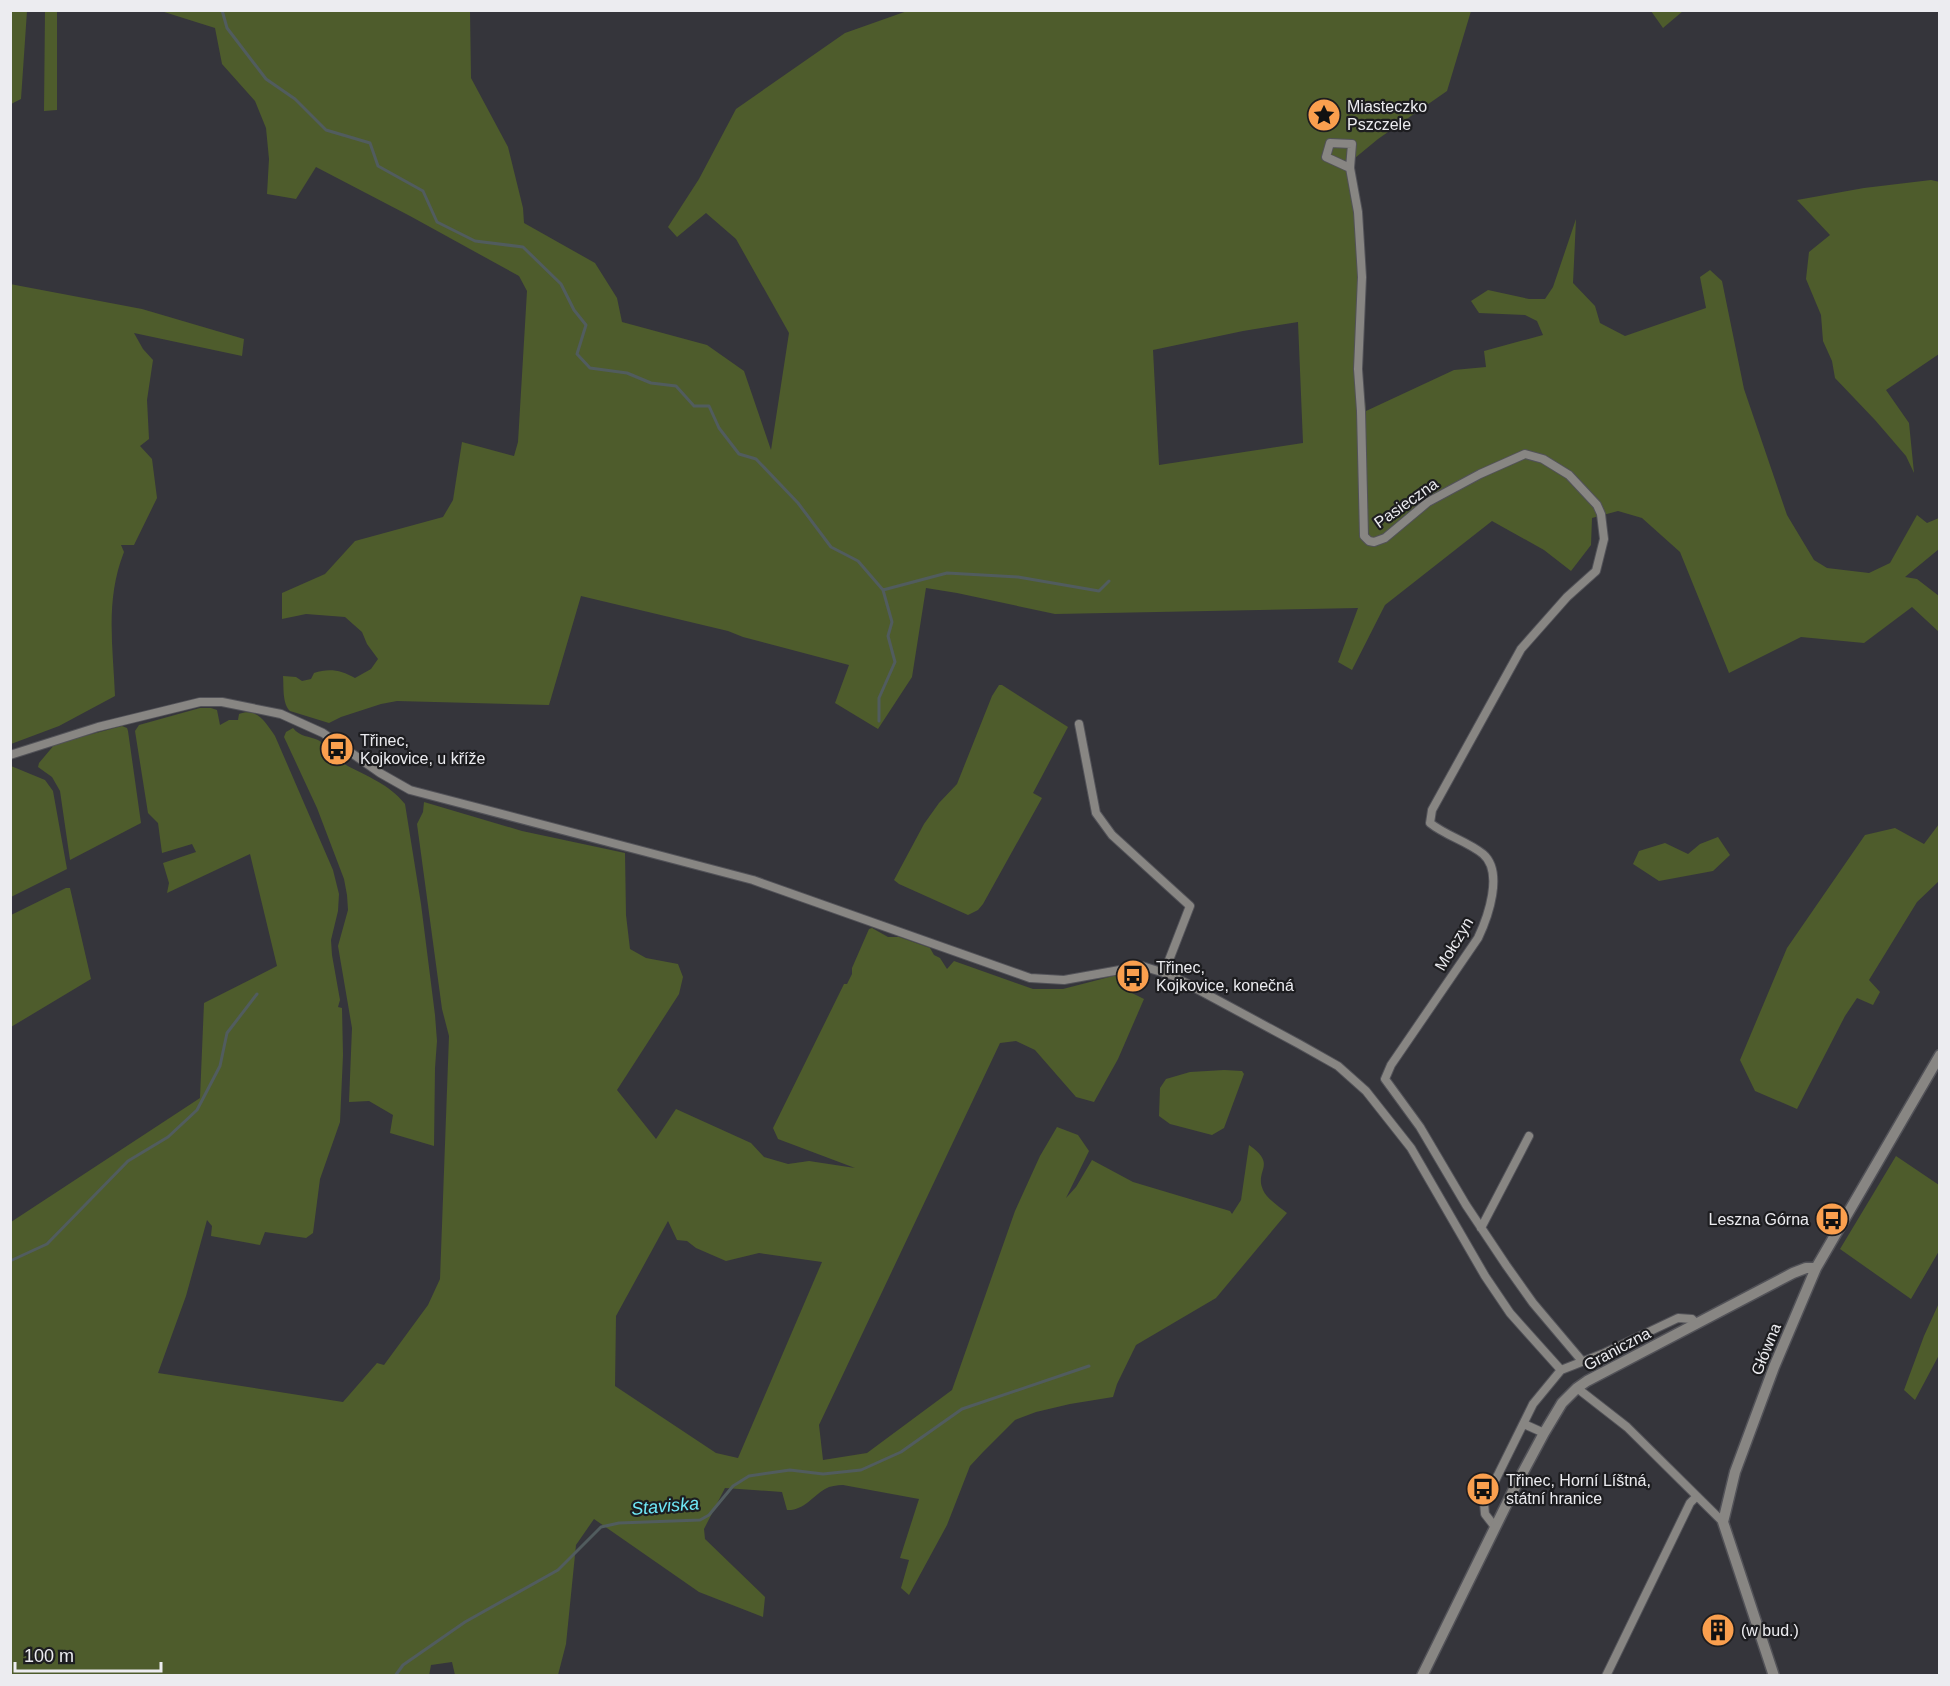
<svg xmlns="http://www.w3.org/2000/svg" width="1950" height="1686" viewBox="0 0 1950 1686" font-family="Arial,sans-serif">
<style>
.green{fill:#4e5c2c;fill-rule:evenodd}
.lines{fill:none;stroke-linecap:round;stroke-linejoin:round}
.stream{stroke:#515c5e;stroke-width:3}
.minor-casing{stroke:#525258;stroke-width:10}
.tertiary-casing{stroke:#525258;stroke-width:13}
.minor{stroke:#888683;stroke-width:8}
.tertiary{stroke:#888683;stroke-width:10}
.labels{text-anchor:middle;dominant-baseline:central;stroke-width:4.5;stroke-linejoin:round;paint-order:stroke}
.poi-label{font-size:16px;fill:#ececf0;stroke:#1d1d20;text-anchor:start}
.street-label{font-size:16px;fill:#ececf0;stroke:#1d1d20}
.water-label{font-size:18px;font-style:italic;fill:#6fe8f7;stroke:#1d1d20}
</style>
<rect width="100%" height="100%" fill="#35353b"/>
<!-- green -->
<path class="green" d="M 11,10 L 27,11 L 21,99 L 11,104 Z
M 910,10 L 1471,11 L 1447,91 L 1378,139 L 1355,158 L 1348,171 L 1356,213 L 1359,312 L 1365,313 L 1362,371 L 1366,411 L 1454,370 L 1486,367 L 1484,351 L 1543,335 L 1537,321 L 1525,315 L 1479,313 L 1471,301 L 1488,290 L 1529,299 L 1545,299 L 1553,287 L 1576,219 L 1573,283 L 1595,306 L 1600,323 L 1625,336 L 1706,308 L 1700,277 L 1710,270 L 1722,281 L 1744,389 L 1787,515 L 1814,560 L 1827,568 L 1869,573 L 1890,563 L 1917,515 L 1927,523 L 1939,518 L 1939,549 L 1905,577 L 1917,579 L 1939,596 L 1939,632 L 1912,607 L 1864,643 L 1801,637 L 1729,673 L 1680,552 L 1642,518 L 1618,511 L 1592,518 L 1591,545 L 1571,571 L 1544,550 L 1492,521 L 1385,605 L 1352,670 L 1338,662 L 1358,608 L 1055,614 L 957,593 L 926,588 L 912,677 L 878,729 L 835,703 L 849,665 L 743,637 L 728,631 L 581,596 L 549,705 L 397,701 L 381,704 L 341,717 L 329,723 L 290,711 C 282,703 284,687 283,676 L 296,677 L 302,681 L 311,679 L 314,673 C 329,668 341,670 355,678 L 371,669 L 378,659 L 367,644 L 362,632 L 345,617 L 306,614 L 282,619 L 282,593 L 325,574 L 355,541 L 443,517 L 453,500 L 462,442 L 514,456 L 518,442 L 527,291 L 519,276 L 410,216 L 316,167 L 296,199 L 267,194 L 269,159 L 266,128 L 255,101 L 222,64 L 215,28 L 161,11 L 470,11 L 471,78 L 508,147 L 523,208 L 524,223 L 595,263 L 617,298 L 622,322 L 707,345 L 744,371 L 771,450 L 789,333 L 736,239 L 706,213 L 677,237 L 668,227 L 699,179 L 736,109 L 845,33 ZM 1298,322 L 1303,443 L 1159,465 L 1153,350 L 1243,331 Z
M 45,11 L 57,11 L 57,110 L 44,111 Z
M 1651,11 L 1683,11 L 1663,28 Z
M 1931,180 L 1940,182 L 1939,354 L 1886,390 L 1909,423 L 1914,473 L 1906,456 L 1875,420 L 1835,378 L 1832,361 L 1823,341 L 1821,315 L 1806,279 L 1809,252 L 1830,235 L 1797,200 L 1864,188 Z
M 10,284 L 142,309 L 244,339 L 242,356 L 134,333 L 143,349 L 153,360 L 147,400 L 149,439 L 140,446 L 152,459 L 157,498 L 134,545 L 121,545 L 124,552 C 105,600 113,646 115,696 L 59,726 L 11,744 Z
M 999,685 L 1002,685 L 1068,727 L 1033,793 L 1042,798 L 983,904 L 978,910 L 968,915 L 899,884 L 894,880 L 924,824 L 939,803 L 957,784 L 992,696 Z
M 200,708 L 211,708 L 217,710 L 220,725 L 229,720 L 238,720 L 239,714 C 257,707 266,723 275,736 L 333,870 L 339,894 L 338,911 L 331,940 L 332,955 L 340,1000 L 338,1007 L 342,1008 L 343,1055 L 340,1122 L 320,1179 L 313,1233 L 306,1238 L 265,1232 L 260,1245 L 211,1236 L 212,1226 L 207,1220 L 186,1296 L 158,1373 L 343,1402 L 377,1363 L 384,1365 L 428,1305 L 440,1279 L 449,1036 L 442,1009 L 417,824 L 423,812 L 424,802 L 522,831 L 625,853 L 626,915 L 630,949 L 646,958 L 678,964 L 683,977 L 679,994 L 617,1090 L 656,1139 L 676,1109 L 751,1143 L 764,1157 L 788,1164 L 809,1161 L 855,1168 L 778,1139 L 773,1128 L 844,984 L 847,984 L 852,974 L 852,968 L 869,929 L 872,928 L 888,937 L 899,937 L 930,948 L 934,955 L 940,958 L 947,969 L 954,961 L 1033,989 L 1063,989 L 1117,975 L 1124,989 L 1144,999 L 1118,1059 L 1094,1102 L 1076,1097 L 1035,1050 L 1016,1041 L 1000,1043 L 819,1425 L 823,1460 L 867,1453 L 952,1390 L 1015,1211 L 1040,1156 L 1057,1127 L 1078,1135 L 1089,1151 L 1066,1198 L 1076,1187 L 1092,1160 L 1133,1182 L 1230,1211 L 1232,1214 L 1241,1200 L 1249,1145 C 1278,1165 1254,1170 1263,1190 C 1267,1199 1280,1207 1287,1213 L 1216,1298 L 1136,1345 L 1117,1384 L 1113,1397 L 1070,1404 L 1036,1412 L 1015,1420 L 983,1452 L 970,1466 L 947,1525 L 909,1595 L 901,1588 L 909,1560 L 900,1558 L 919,1499 L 843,1485 C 837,1485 830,1486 825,1489 C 812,1497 803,1511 787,1510 L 782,1492 L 725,1488 L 704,1529 L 705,1539 L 765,1597 L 763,1617 L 699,1592 L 594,1519 L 576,1545 L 566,1644 L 558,1675 L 455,1675 L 452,1662 L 431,1665 L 429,1676 L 11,1675 L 11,1222 L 200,1098 L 204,1003 L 277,966 L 250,854 L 167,893 L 169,883 L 163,863 L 196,852 L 192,844 L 162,853 L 158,823 L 148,813 L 135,731 L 139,725 ZM 668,1221 L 677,1240 L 687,1241 L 696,1248 L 726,1261 L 759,1253 L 822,1262 L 738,1458 L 716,1453 L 615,1386 L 616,1316 Z
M 122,726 L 127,728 L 128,731 L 141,823 L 70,860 L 60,791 L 52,777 L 38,767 L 39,763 L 55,744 Z
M 293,728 C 300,737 309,736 318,740 C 330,746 336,759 346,765 C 368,777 389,784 405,804 L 421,904 L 435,1015 L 437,1041 L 435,1068 L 434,1146 L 390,1133 L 393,1115 L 369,1101 L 349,1102 L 352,1028 L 338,946 L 348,910 L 347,895 L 344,879 L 317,808 L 284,737 L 286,732 Z
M 11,766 L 45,780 L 53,791 L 67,869 L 11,897 Z
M 1939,824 L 1939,881 L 1917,902 L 1869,980 L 1880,992 L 1873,1005 L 1857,998 L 1845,1016 L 1797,1109 L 1755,1091 L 1740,1060 L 1787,948 L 1865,835 L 1895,828 L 1924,844 Z
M 1718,837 L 1730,855 L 1713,871 L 1659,881 L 1633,864 L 1639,851 L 1665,843 L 1688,854 L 1700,844 Z
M 66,888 L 70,888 L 91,979 L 11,1027 L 11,915 Z
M 1224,1070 L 1242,1071 L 1244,1074 L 1224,1128 L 1212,1135 L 1170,1124 L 1159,1116 L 1160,1088 L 1166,1079 L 1190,1072 Z
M 1896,1156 L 1939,1185 L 1939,1251 L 1911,1299 L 1840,1249 Z
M 1939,1303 L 1939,1355 L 1915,1400 L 1904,1390 L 1924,1336 Z"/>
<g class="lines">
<!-- stream -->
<path class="stream" d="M 222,10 L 227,28 L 266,79 L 295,99 L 326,130 L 370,143 L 378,166 L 423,191 L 437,222 L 475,241 L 523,247 L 561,284 L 574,310 L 586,325 L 577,354 L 590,368 L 627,373 L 651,383 L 676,386 L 694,406 L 709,406 L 719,428 L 739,454 L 756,459 L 798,503 L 831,547 L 858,561 L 883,590 L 947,573 L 1018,577 L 1099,591 L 1109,581
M 879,721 L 879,698 L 895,662 L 888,636 L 892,622 L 883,590
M 10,1261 L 47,1244 L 128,1161 L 168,1137 L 197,1110 L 220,1066 L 227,1033 L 257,994
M 395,1676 L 403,1665 L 465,1622 L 558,1570 L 601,1527 L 619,1523 L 700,1520 L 709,1515 L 733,1486 L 749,1476 L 790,1470 L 823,1474 L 861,1470 L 901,1452 L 962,1409 L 1089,1366"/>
<!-- minor casing -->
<g class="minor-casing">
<path id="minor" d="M 1350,168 L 1326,157 L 1330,143 L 1352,144 L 1350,168 L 1358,212 L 1362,277 L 1358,369 L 1361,411 L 1364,536 L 1369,541 L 1374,542 L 1385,538 L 1428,502 L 1480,474 L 1525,454 L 1543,459 L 1569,475 L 1597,505 L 1601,514 L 1604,539 L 1596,571 L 1567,597 L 1521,649 L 1432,810 L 1430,823 C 1446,836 1467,841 1483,854 C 1504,872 1488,917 1478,938 L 1391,1065 L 1385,1079 L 1420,1127 L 1466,1205 L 1506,1265 L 1533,1303 L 1582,1361
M 1079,724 L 1096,813 L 1112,835 L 1190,906 L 1164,973
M 10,755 L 98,727 L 200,702 L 222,702 L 281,714 L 323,733 L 380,773 L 410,790 L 753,880 L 1030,978 L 1064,980 L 1142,966 L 1171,975 L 1299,1044 L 1338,1066 L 1366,1091 L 1411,1148 L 1485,1276 L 1510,1313 L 1561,1370
M 1481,1228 L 1529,1136
M 1577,1388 L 1627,1427 L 1723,1522
M 1524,1424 L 1544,1433
M 1495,1527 L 1485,1514 L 1484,1503 L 1533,1404 L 1561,1370 L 1602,1354 L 1678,1318 L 1692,1319 L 1697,1324
M 1606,1676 L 1690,1503 L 1696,1497"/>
</g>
<!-- tertiary casing -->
<g class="tertiary-casing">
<path id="tertiary" d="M 1422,1676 L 1515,1487 L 1544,1433 L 1562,1403 L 1577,1388 L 1587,1381 L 1793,1273 L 1806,1268 L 1816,1268
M 1774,1676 L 1723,1522 L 1735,1472 L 1774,1367 L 1816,1268 L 1940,1055"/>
</g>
<!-- minor -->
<use href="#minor" class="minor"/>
<!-- tertiary -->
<use href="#tertiary" class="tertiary"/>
</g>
<!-- icons -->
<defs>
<g id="sight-disc" transform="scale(1.725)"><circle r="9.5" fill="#fa9f4e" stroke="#1d1d20"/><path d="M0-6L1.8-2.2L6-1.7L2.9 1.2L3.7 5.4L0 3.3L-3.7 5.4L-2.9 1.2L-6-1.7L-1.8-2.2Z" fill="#111"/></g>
<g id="bus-disc" transform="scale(1.725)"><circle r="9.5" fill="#fa9f4e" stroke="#1d1d20"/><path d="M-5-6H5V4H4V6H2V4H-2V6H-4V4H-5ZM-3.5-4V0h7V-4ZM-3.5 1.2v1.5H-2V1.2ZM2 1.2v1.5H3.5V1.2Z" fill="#111"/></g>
<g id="building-disc" transform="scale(1.725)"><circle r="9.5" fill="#fa9f4e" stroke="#1d1d20"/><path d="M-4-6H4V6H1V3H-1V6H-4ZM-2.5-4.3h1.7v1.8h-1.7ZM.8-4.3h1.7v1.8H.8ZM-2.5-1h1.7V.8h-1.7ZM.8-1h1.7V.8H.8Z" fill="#111"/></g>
</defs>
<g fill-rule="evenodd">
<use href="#sight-disc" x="1324" y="115"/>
<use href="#bus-disc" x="337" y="749"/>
<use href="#bus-disc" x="1133" y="976"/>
<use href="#bus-disc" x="1832" y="1219"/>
<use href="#bus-disc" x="1483" y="1489"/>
<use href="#building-disc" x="1718" y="1630"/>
</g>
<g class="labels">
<!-- poi labels -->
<g class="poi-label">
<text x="1347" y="106">Miasteczko<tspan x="1347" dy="18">Pszczele</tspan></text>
<text x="360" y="740">Třinec,<tspan x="360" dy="18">Kojkovice, u kříže</tspan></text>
<text x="1156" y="967">Třinec,<tspan x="1156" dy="18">Kojkovice, konečná</tspan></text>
<text x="1809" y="1219" text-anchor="end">Leszna Górna</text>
<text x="1506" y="1480">Třinec, Horní Líštná,<tspan x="1506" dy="18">státní hranice</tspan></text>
<text x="1741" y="1630">(w bud.)</text>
</g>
<!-- street labels -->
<g class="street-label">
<text transform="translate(1406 503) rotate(-35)">Pasieczna</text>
<text transform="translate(1454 944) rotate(-59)">Mołczyn</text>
<text transform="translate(1617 1349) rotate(-28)">Graniczna</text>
<text transform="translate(1766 1349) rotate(-68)">Główna</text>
</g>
<!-- water labels -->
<g class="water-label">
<text transform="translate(665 1506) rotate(-5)">Staviska</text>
</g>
</g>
<!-- border -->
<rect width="1950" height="1686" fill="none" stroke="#ececf0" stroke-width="24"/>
<!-- scale -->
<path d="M15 1662v9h146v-9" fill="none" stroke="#ececf0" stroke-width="3"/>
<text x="24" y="1662" font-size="18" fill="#ececf0" stroke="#1d1d20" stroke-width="4.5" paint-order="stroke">100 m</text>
</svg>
